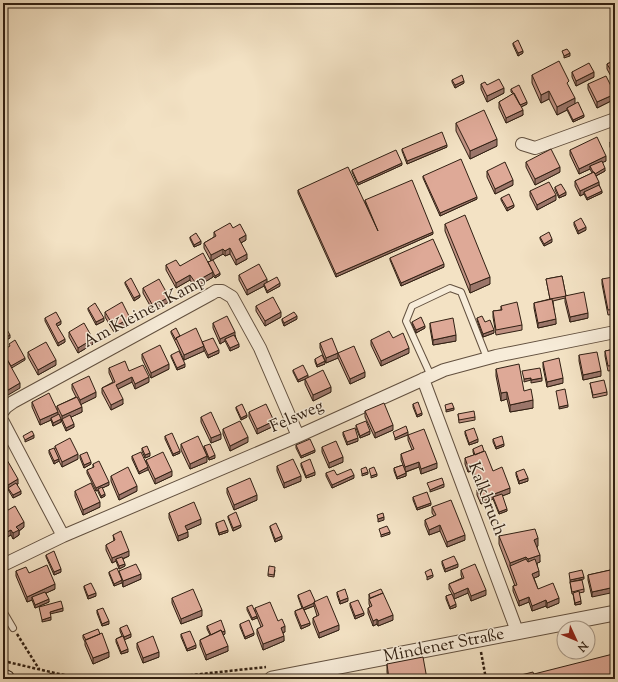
<svg xmlns="http://www.w3.org/2000/svg" width="618" height="682" viewBox="0 0 618 682" font-family="'Sorts Mill Goudy',serif">
<style>
.lines{fill:none;stroke-linecap:round;stroke-linejoin:round}
.service-casing{stroke:#62503f;stroke-width:8}
.minor-casing{stroke:#62503f;stroke-width:14}
.tertiary-casing{stroke:#62503f;stroke-width:17}
.secondary-casing{stroke:#312013;stroke-width:19}
.path{stroke:#312013;stroke-width:2.5;stroke-dasharray:3 2;stroke-linecap:butt}
.service{stroke:#f7ecd9;stroke-width:6}
.minor{stroke:#f7ecd9;stroke-width:12}
.tertiary{stroke:#f7ecd9;stroke-width:15}
.secondary{stroke:#f7ecd9;stroke-width:17}
.wall{fill:#bf9182;stroke:#312013}
.shaded-wall{fill:#9b766a;stroke:#312013}
.building{fill:#dea997;stroke:#312013}
.labels{text-anchor:middle;dominant-baseline:central;stroke-width:3;stroke-linejoin:round;paint-order:stroke}
.street-label{font-size:17px;fill:#312013;stroke:#f7ecd9}
</style>
<rect width="100%" height="100%" fill="#f3e2c4"/>
<filter id="stains"><feTurbulence type="fractalNoise" baseFrequency=".005" numOctaves="4"/><feColorMatrix values="0 0 0 0 .2 0 0 0 0 .09 0 0 0 0 .02 0 0 0 .5 -.17"/></filter>
<radialGradient id="worn" r=".72"><stop offset=".6" stop-color="#630" stop-opacity="0"/><stop offset="1" stop-color="#630" stop-opacity=".3"/></radialGradient>
<g class="lines">
<!-- service casing -->
<g class="service-casing">
<path id="service" d="M 431,376 L 406,321 L 412,306 L 450,288 L 461,292 L 487,358
M 3,611 L 13,628"/>
</g>
<!-- minor casing -->
<g class="minor-casing">
<path id="minor" d="M 522,144 L 535,148 L 615,119
M 423,379 L 517,631
M 3,411 L 6,407 L 13,402 L 211,294 L 216,291 L 222,291 L 232,297 L 260,348 L 298,436
M 3,422 L 63,536
M 3,565 L 63,536 L 298,436 L 444,370 L 496,356 L 615,332"/>
</g>
<!-- tertiary casing -->
<g class="tertiary-casing">
<path id="tertiary" d="M 272,679 L 615,613"/>
</g>
<!-- secondary casing -->
<g class="secondary-casing">
<path id="secondary" d="M 3,678 L 6,679"/>
</g>
<!-- path -->
<path class="path" d="M 17,634 L 39,669
M 3,638 L 5,631
M 481,652 L 486,679
M 3,661 C 30,667 57,674 84,679
M 49,679 L 51,673
M 155,679 L 266,667"/>
<!-- service -->
<use href="#service" class="service"/>
<!-- minor -->
<use href="#minor" class="minor"/>
<!-- tertiary -->
<use href="#tertiary" class="tertiary"/>
<!-- secondary -->
<use href="#secondary" class="secondary"/>
</g>
<!-- wall -->
<path class="wall" d="M 513,43 L 523,53 L 518,56 L 513,45 Z
M 615,60 L 615,78 L 613,80 L 607,69 L 607,64 Z
M 572,72 L 594,77 L 576,86 L 572,77 Z
M 532,75 L 569,87 L 575,104 L 584,117 L 573,122 L 567,110 L 557,115 L 549,99 L 541,103 L 532,83 Z
M 452,80 L 464,83 L 455,88 L 452,82 Z
M 481,84 L 487,85 L 504,93 L 487,102 L 481,89 Z
M 588,84 L 615,99 L 597,108 L 588,89 Z
M 511,89 L 527,104 L 521,107 L 523,115 L 506,123 L 499,108 L 499,102 L 513,94 L 511,92 Z
M 456,123 L 497,146 L 470,159 L 456,131 Z
M 615,139 L 615,156 L 610,147 L 610,142 Z
M 447,147 L 407,164 L 402,151 L 402,149 Z
M 570,150 L 606,161 L 602,162 L 605,171 L 596,176 L 602,193 L 587,200 L 584,194 L 580,196 L 575,186 L 575,181 L 592,173 L 590,169 L 579,174 L 570,155 Z
M 526,162 L 560,172 L 535,185 L 526,167 Z
M 402,165 L 358,185 L 352,172 L 352,170 Z
M 487,171 L 513,185 L 495,194 L 487,177 Z
M 423,176 L 477,199 L 440,216 L 423,178 Z
M 555,187 L 566,195 L 559,198 L 555,190 Z
M 298,190 L 370,215 L 365,202 L 365,200 L 433,234 L 336,277 L 298,193 Z
M 530,191 L 556,200 L 537,210 L 530,196 Z
M 501,198 L 514,207 L 507,211 L 501,200 Z
M 574,222 L 586,230 L 578,234 L 574,225 Z
M 445,224 L 490,284 L 470,293 L 445,231 Z
M 233,228 L 246,240 L 241,243 L 247,259 L 236,265 L 230,254 L 225,256 L 223,254 L 212,260 L 220,275 L 215,278 L 213,276 L 213,277 L 195,288 L 190,280 L 176,288 L 166,270 L 166,265 L 180,266 L 208,262 L 211,261 L 204,248 L 204,243 L 214,237 L 214,232 Z
M 190,237 L 201,244 L 194,247 L 190,239 Z
M 540,237 L 552,242 L 544,246 L 540,239 Z
M 390,258 L 444,267 L 401,286 L 390,260 Z
M 239,275 L 267,282 L 280,286 L 267,293 L 264,286 L 247,295 L 239,280 Z
M 562,276 L 566,296 L 588,318 L 570,322 L 565,302 L 565,298 L 553,301 L 556,324 L 538,328 L 534,308 L 534,303 L 550,299 L 546,279 Z
M 602,279 L 615,284 L 615,314 L 608,315 L 602,284 Z
M 125,282 L 140,297 L 134,301 L 125,284 Z
M 143,288 L 169,302 L 153,311 L 143,293 Z
M 256,306 L 281,317 L 265,326 L 256,311 Z
M 501,306 L 522,325 L 522,330 L 496,335 L 493,317 L 493,311 L 501,310 Z
M 88,308 L 104,321 L 96,325 L 88,310 Z
M 105,312 L 130,323 L 114,332 L 105,317 Z
M 45,318 L 61,324 L 57,326 L 65,342 L 58,346 L 45,321 Z
M 477,318 L 485,322 L 494,333 L 483,337 L 477,320 Z
M 282,319 L 297,319 L 284,326 L 282,321 Z
M 412,322 L 425,328 L 416,333 L 412,324 Z
M 213,323 L 235,335 L 239,347 L 230,351 L 225,341 L 220,344 L 213,328 Z
M 430,323 L 456,341 L 433,345 L 430,328 Z
M 3,327 L 10,338 L 6,340 L 3,335 Z
M 171,331 L 180,336 L 202,342 L 219,353 L 208,358 L 204,350 L 204,351 L 184,360 L 171,333 Z
M 69,332 L 93,344 L 78,353 L 69,337 Z
M 393,338 L 409,353 L 381,366 L 371,345 L 371,340 Z
M 320,343 L 338,353 L 365,377 L 350,384 L 338,358 L 326,363 L 320,348 Z
M 615,349 L 615,370 L 608,371 L 605,356 L 605,351 Z
M 28,352 L 56,365 L 38,375 L 28,357 Z
M 142,354 L 169,369 L 151,378 L 142,359 Z
M 171,355 L 185,367 L 177,370 L 171,357 Z
M 579,355 L 601,376 L 583,380 L 579,361 Z
M 315,359 L 325,364 L 317,367 L 315,362 Z
M 543,362 L 563,383 L 547,387 L 543,367 Z
M 109,368 L 129,371 L 149,382 L 135,389 L 132,382 L 118,389 L 123,404 L 111,410 L 102,393 L 102,388 L 113,382 L 109,373 Z
M 496,369 L 524,391 L 533,408 L 510,412 L 507,399 L 501,401 L 496,376 Z
M 293,370 L 308,377 L 331,392 L 313,401 L 305,384 L 305,379 L 298,382 L 293,372 Z
M 590,383 L 607,392 L 607,395 L 593,398 Z
M 72,384 L 96,397 L 81,404 L 82,412 L 71,417 L 74,427 L 66,431 L 61,420 L 61,422 L 53,426 L 51,420 L 40,425 L 32,407 L 32,402 L 57,411 L 57,406 L 76,397 L 72,389 Z
M 413,404 L 422,415 L 417,417 L 413,407 Z
M 236,407 L 247,417 L 241,420 L 236,409 Z
M 365,411 L 393,430 L 375,438 L 365,417 Z
M 249,412 L 274,426 L 257,434 L 249,417 Z
M 458,414 L 475,417 L 475,420 L 459,423 Z
M 201,417 L 221,439 L 211,443 L 201,422 Z
M 356,425 L 370,434 L 360,438 L 356,428 Z
M 223,429 L 248,442 L 230,451 L 223,434 Z
M 465,431 L 478,442 L 469,445 L 465,434 Z
M 343,432 L 358,441 L 347,445 L 343,435 Z
M 408,435 L 437,468 L 421,474 L 419,467 L 406,472 L 406,476 L 397,479 L 394,471 L 394,468 L 403,465 L 401,460 L 401,454 L 412,450 L 408,440 Z
M 165,436 L 180,453 L 173,456 L 165,439 Z
M 493,439 L 504,446 L 496,449 L 493,442 Z
M 181,444 L 207,462 L 190,469 L 181,450 Z
M 296,445 L 315,452 L 301,458 L 296,448 Z
M 55,446 L 78,459 L 62,467 L 59,461 L 54,464 L 49,453 L 49,450 L 55,449 Z
M 204,446 L 215,458 L 209,460 L 204,449 Z
M 322,447 L 343,462 L 329,468 L 322,452 Z
M 142,448 L 150,456 L 145,458 L 142,451 Z
M 473,449 L 493,471 L 510,493 L 502,496 L 507,511 L 499,514 L 493,499 L 481,504 L 477,495 L 477,490 L 479,489 L 476,483 L 472,471 L 468,472 L 465,464 L 465,458 L 474,455 L 473,452 Z
M 3,453 L 18,484 L 17,485 L 21,494 L 13,498 L 3,481 Z
M 80,455 L 91,464 L 84,468 L 80,458 Z
M 132,456 L 146,463 L 146,460 L 172,476 L 155,484 L 148,469 L 139,474 L 132,459 Z
M 301,463 L 315,475 L 306,478 L 301,466 Z
M 93,464 L 109,485 L 102,488 L 105,496 L 101,498 L 98,492 L 98,490 L 96,491 L 87,473 L 87,470 L 93,468 Z
M 277,466 L 301,481 L 284,488 L 277,471 Z
M 516,472 L 528,481 L 519,484 L 516,475 Z
M 326,473 L 337,475 L 354,478 L 332,488 L 326,476 Z
M 111,476 L 137,491 L 119,500 L 111,481 Z
M 227,488 L 257,500 L 234,510 L 227,493 Z
M 75,491 L 100,507 L 83,515 L 75,496 Z
M 413,497 L 431,505 L 417,510 L 413,500 Z
M 432,507 L 465,540 L 447,547 L 440,531 L 429,535 L 425,525 L 425,520 L 434,516 L 432,513 Z
M 3,513 L 24,527 L 19,531 L 19,535 L 13,539 L 11,535 L 5,538 L 5,543 L 3,544 Z
M 169,513 L 201,524 L 187,530 L 188,537 L 178,541 L 169,518 Z
M 228,516 L 241,527 L 233,531 L 228,518 Z
M 216,523 L 228,532 L 219,535 L 216,526 Z
M 270,526 L 282,539 L 275,542 L 270,528 Z
M 113,535 L 129,556 L 123,559 L 125,566 L 119,569 L 116,561 L 112,563 L 106,550 L 106,545 L 114,541 Z
M 499,536 L 538,546 L 537,547 L 540,562 L 537,563 L 539,576 L 534,578 L 538,589 L 559,603 L 547,608 L 546,606 L 532,611 L 529,602 L 519,606 L 513,591 L 513,586 L 515,586 L 499,544 Z
M 46,555 L 61,572 L 54,575 L 46,557 Z
M 442,561 L 458,567 L 445,572 L 442,564 Z
M 615,569 L 592,597 L 588,580 L 588,575 Z
M 275,570 L 274,577 L 268,576 L 268,574 Z
M 461,570 L 486,595 L 471,601 L 468,593 L 454,599 L 456,607 L 450,609 L 446,599 L 446,596 L 452,594 L 449,589 L 449,584 L 462,578 L 461,575 Z
M 16,571 L 29,573 L 55,589 L 46,593 L 49,602 L 35,608 L 32,600 L 27,602 L 16,576 Z
M 119,571 L 141,579 L 123,587 L 122,582 L 114,586 L 109,574 L 109,572 L 119,574 Z
M 570,582 L 584,589 L 584,592 L 579,593 L 581,604 L 575,605 L 573,594 L 572,594 Z
M 84,586 L 96,596 L 88,599 L 84,588 Z
M 337,592 L 348,601 L 340,604 L 337,595 Z
M 369,594 L 393,620 L 378,626 L 377,624 L 373,626 L 368,613 L 368,608 L 370,607 L 369,604 Z
M 298,595 L 315,601 L 339,630 L 319,638 L 313,623 L 313,618 L 317,616 L 314,606 L 304,610 L 310,625 L 301,629 L 295,614 L 295,611 L 302,608 L 298,597 Z
M 172,598 L 202,616 L 181,624 L 172,603 Z
M 350,603 L 364,615 L 355,619 L 350,606 Z
M 247,607 L 255,612 L 255,608 L 278,621 L 285,632 L 283,632 L 284,641 L 263,650 L 257,634 L 257,629 L 261,627 L 257,617 L 257,618 L 252,620 L 247,610 Z
M 97,610 L 109,624 L 102,626 L 97,613 Z
M 240,624 L 254,635 L 245,639 L 240,627 Z
M 207,626 L 225,634 L 223,635 L 228,651 L 206,660 L 200,645 L 200,640 L 210,635 L 207,629 Z
M 120,628 L 131,637 L 124,639 L 128,652 L 121,654 L 116,642 L 116,639 L 122,636 L 120,631 Z
M 100,634 L 109,657 L 93,664 L 85,645 L 85,642 L 83,638 L 83,635 Z
M 181,634 L 196,648 L 187,651 L 181,637 Z
M 137,643 L 159,657 L 143,663 L 137,648 Z
M 387,664 L 427,679 L 388,679 L 387,672 Z"/>
<!-- shaded-wall -->
<path class="shaded-wall" d="M 523,51 L 523,53 L 518,56 L 518,53 Z
M 570,53 L 570,56 L 564,58 L 564,56 Z
M 594,72 L 594,77 L 576,86 L 576,81 Z
M 615,73 L 615,78 L 613,80 L 613,74 Z
M 464,81 L 464,83 L 455,88 L 455,85 Z
M 504,88 L 504,93 L 487,102 L 487,96 Z
M 549,91 L 549,99 L 541,103 L 541,95 Z
M 615,94 L 615,99 L 597,108 L 597,102 Z
M 575,98 L 575,106 L 567,108 L 567,110 L 557,115 L 557,107 Z
M 527,102 L 527,104 L 519,108 L 519,105 Z
M 523,110 L 523,115 L 506,123 L 506,118 Z
M 584,115 L 584,117 L 573,122 L 573,120 Z
M 497,139 L 497,146 L 470,159 L 470,151 Z
M 447,145 L 447,147 L 407,164 L 407,161 Z
M 606,156 L 606,161 L 591,168 L 590,166 L 590,169 L 579,174 L 579,169 Z
M 402,163 L 402,165 L 358,185 L 358,183 Z
M 560,167 L 560,172 L 535,185 L 535,179 Z
M 605,168 L 605,171 L 594,177 L 594,174 Z
M 513,180 L 513,185 L 495,194 L 495,189 Z
M 599,182 L 599,187 L 584,192 L 584,194 L 580,196 L 580,191 Z
M 602,191 L 602,193 L 587,200 L 587,198 Z
M 566,192 L 566,195 L 559,198 L 559,196 Z
M 556,195 L 556,200 L 537,210 L 537,205 Z
M 477,197 L 477,199 L 440,216 L 440,213 Z
M 514,205 L 514,207 L 507,211 L 507,208 Z
M 586,227 L 586,230 L 578,234 L 578,231 Z
M 433,232 L 433,234 L 336,277 L 336,274 Z
M 246,235 L 246,240 L 239,244 L 239,239 Z
M 552,239 L 552,242 L 544,246 L 544,244 Z
M 201,241 L 201,244 L 194,247 L 194,245 Z
M 230,248 L 230,254 L 225,256 L 225,251 Z
M 223,249 L 223,254 L 211,261 L 211,255 Z
M 247,254 L 247,259 L 236,265 L 236,260 Z
M 444,264 L 444,267 L 401,286 L 401,283 Z
M 213,272 L 213,277 L 195,288 L 195,282 Z
M 220,273 L 220,275 L 215,278 L 215,276 Z
M 190,275 L 190,280 L 176,288 L 176,283 Z
M 490,277 L 490,284 L 470,293 L 470,285 Z
M 267,279 L 267,284 L 264,284 L 264,286 L 247,295 L 247,290 Z
M 280,283 L 280,286 L 267,293 L 267,291 Z
M 140,295 L 140,297 L 134,301 L 134,298 Z
M 169,297 L 169,302 L 153,311 L 153,306 Z
M 281,312 L 281,317 L 265,326 L 265,321 Z
M 588,313 L 588,318 L 570,322 L 570,317 Z
M 297,316 L 297,319 L 284,326 L 284,323 Z
M 104,318 L 104,321 L 96,325 L 96,322 Z
M 130,318 L 130,323 L 114,332 L 114,327 Z
M 556,319 L 556,324 L 538,328 L 538,323 Z
M 61,321 L 61,324 L 56,327 L 56,324 Z
M 425,326 L 425,328 L 416,333 L 416,330 Z
M 494,330 L 494,333 L 483,337 L 483,334 Z
M 235,332 L 235,337 L 225,339 L 225,341 L 220,344 L 220,339 Z
M 10,335 L 10,338 L 6,340 L 6,337 Z
M 456,335 L 456,341 L 433,345 L 433,340 Z
M 65,339 L 65,342 L 58,346 L 58,343 Z
M 93,339 L 93,344 L 78,353 L 78,348 Z
M 239,344 L 239,347 L 230,351 L 230,348 Z
M 204,346 L 204,351 L 184,360 L 184,355 Z
M 409,348 L 409,353 L 381,366 L 381,361 Z
M 219,350 L 219,353 L 208,358 L 208,355 Z
M 338,353 L 338,358 L 326,363 L 326,358 Z
M 25,358 L 25,360 L 10,369 L 10,366 Z
M 56,360 L 56,365 L 38,375 L 38,370 Z
M 325,361 L 325,364 L 317,367 L 317,365 Z
M 169,364 L 169,369 L 151,378 L 151,373 Z
M 185,364 L 185,367 L 177,370 L 177,368 Z
M 601,371 L 601,376 L 583,380 L 583,375 Z
M 365,372 L 365,377 L 350,384 L 350,379 Z
M 308,375 L 308,378 L 298,382 L 298,380 Z
M 132,377 L 132,382 L 116,390 L 116,385 Z
M 149,377 L 149,382 L 135,389 L 135,384 Z
M 531,378 L 531,380 L 524,382 L 524,379 Z
M 542,378 L 542,381 L 531,383 L 531,380 Z
M 563,378 L 563,383 L 547,387 L 547,382 Z
M 20,383 L 20,388 L 3,398 L 3,393 Z
M 331,387 L 331,392 L 313,401 L 313,395 Z
M 96,392 L 96,397 L 80,405 L 80,400 Z
M 507,392 L 507,399 L 501,401 L 501,393 Z
M 123,399 L 123,404 L 111,410 L 111,405 Z
M 533,400 L 533,408 L 510,412 L 510,405 Z
M 568,405 L 568,407 L 559,409 L 559,407 Z
M 82,407 L 82,412 L 63,421 L 62,419 L 62,421 L 62,416 Z
M 454,408 L 454,410 L 446,412 L 446,410 Z
M 58,412 L 58,417 L 51,418 L 51,420 L 40,425 L 40,420 Z
M 422,413 L 422,415 L 417,417 L 417,415 Z
M 247,415 L 247,417 L 241,420 L 241,418 Z
M 61,419 L 61,422 L 53,426 L 53,423 Z
M 274,421 L 274,426 L 257,434 L 257,429 Z
M 74,424 L 74,427 L 66,431 L 66,428 Z
M 393,425 L 393,430 L 375,438 L 375,433 Z
M 370,431 L 370,434 L 360,438 L 360,436 Z
M 408,432 L 408,435 L 395,440 L 395,438 Z
M 221,434 L 221,439 L 211,443 L 211,438 Z
M 34,435 L 34,438 L 25,442 L 25,440 Z
M 248,437 L 248,442 L 230,451 L 230,446 Z
M 358,438 L 358,441 L 347,445 L 347,442 Z
M 478,439 L 478,442 L 469,445 L 469,443 Z
M 504,444 L 504,446 L 496,449 L 496,447 Z
M 315,450 L 315,452 L 301,458 L 301,456 Z
M 180,451 L 180,453 L 173,456 L 173,454 Z
M 150,453 L 150,456 L 145,458 L 145,455 Z
M 78,454 L 78,459 L 62,467 L 62,462 Z
M 215,455 L 215,458 L 209,460 L 209,458 Z
M 207,456 L 207,462 L 190,469 L 190,464 Z
M 343,457 L 343,462 L 329,468 L 329,463 Z
M 59,459 L 59,461 L 54,464 L 54,461 Z
M 91,462 L 91,464 L 84,468 L 84,465 Z
M 419,462 L 419,467 L 405,472 L 405,467 Z
M 437,463 L 437,468 L 421,474 L 421,469 Z
M 472,466 L 472,471 L 468,472 L 468,467 Z
M 148,467 L 148,470 L 139,474 L 139,472 Z
M 172,471 L 172,476 L 155,484 L 155,479 Z
M 315,472 L 315,475 L 306,478 L 306,476 Z
M 368,472 L 368,474 L 362,476 L 362,474 Z
M 406,473 L 406,476 L 397,479 L 397,477 Z
M 377,474 L 377,476 L 371,478 L 371,476 Z
M 354,475 L 354,478 L 332,488 L 332,485 Z
M 301,476 L 301,481 L 284,488 L 284,483 Z
M 528,478 L 528,481 L 519,484 L 519,481 Z
M 18,479 L 18,484 L 9,489 L 8,488 L 8,490 L 8,485 Z
M 109,482 L 109,485 L 96,491 L 96,488 Z
M 444,484 L 444,487 L 430,492 L 430,490 Z
M 137,486 L 137,491 L 119,500 L 119,495 Z
M 510,488 L 510,493 L 494,499 L 493,497 L 493,499 L 481,504 L 481,499 Z
M 21,491 L 21,494 L 13,498 L 13,495 Z
M 105,494 L 105,496 L 101,498 L 101,496 Z
M 257,495 L 257,500 L 234,510 L 234,505 Z
M 100,502 L 100,507 L 83,515 L 83,510 Z
M 431,503 L 431,505 L 417,510 L 417,508 Z
M 507,509 L 507,511 L 499,514 L 499,512 Z
M 384,517 L 384,520 L 378,522 L 378,519 Z
M 201,519 L 201,524 L 185,531 L 185,526 Z
M 24,522 L 24,527 L 19,531 L 19,535 L 13,539 L 13,533 L 16,527 Z
M 241,525 L 241,527 L 233,531 L 233,528 Z
M 440,525 L 440,531 L 429,535 L 429,530 Z
M 11,530 L 11,535 L 3,539 L 3,534 Z
M 228,530 L 228,532 L 219,535 L 219,533 Z
M 188,532 L 188,537 L 178,541 L 178,536 Z
M 390,532 L 390,534 L 381,537 L 381,535 Z
M 465,535 L 465,540 L 447,547 L 447,542 Z
M 282,536 L 282,539 L 275,542 L 275,539 Z
M 5,538 L 5,543 L 3,544 L 3,539 Z
M 538,538 L 538,546 L 534,548 L 534,540 Z
M 129,551 L 129,556 L 117,561 L 116,559 L 116,561 L 112,563 L 112,558 Z
M 540,555 L 540,562 L 528,567 L 528,559 Z
M 526,557 L 526,564 L 510,566 L 510,563 Z
M 125,564 L 125,566 L 119,569 L 119,566 Z
M 458,564 L 458,567 L 445,572 L 445,569 Z
M 61,569 L 61,572 L 54,575 L 54,572 Z
M 539,571 L 539,576 L 532,579 L 532,574 Z
M 141,574 L 141,579 L 123,587 L 123,581 Z
M 433,575 L 433,577 L 427,580 L 427,577 Z
M 584,577 L 584,579 L 570,582 L 570,580 Z
M 122,580 L 122,583 L 114,586 L 114,584 Z
M 55,584 L 55,589 L 33,599 L 32,597 L 32,600 L 27,602 L 27,597 Z
M 615,587 L 615,592 L 592,597 L 592,592 Z
M 468,588 L 468,593 L 454,599 L 454,594 Z
M 486,590 L 486,595 L 471,601 L 471,596 Z
M 96,593 L 96,596 L 88,599 L 88,596 Z
M 529,597 L 529,602 L 519,606 L 519,601 Z
M 348,598 L 348,601 L 340,604 L 340,601 Z
M 559,598 L 559,603 L 547,608 L 547,603 Z
M 49,599 L 49,602 L 35,608 L 35,605 Z
M 546,600 L 546,606 L 532,611 L 532,606 Z
M 581,601 L 581,604 L 575,605 L 575,603 Z
M 314,603 L 314,606 L 303,610 L 303,608 Z
M 456,604 L 456,607 L 450,609 L 450,607 Z
M 63,608 L 63,611 L 50,614 L 50,612 Z
M 202,610 L 202,616 L 181,624 L 181,619 Z
M 364,613 L 364,615 L 355,619 L 355,616 Z
M 393,615 L 393,620 L 378,626 L 378,621 Z
M 257,616 L 257,618 L 252,620 L 252,618 Z
M 51,617 L 51,620 L 42,622 L 42,620 Z
M 377,619 L 377,624 L 373,626 L 373,621 Z
M 109,621 L 109,624 L 102,626 L 102,624 Z
M 310,623 L 310,625 L 301,629 L 301,626 Z
M 339,625 L 339,630 L 319,638 L 319,633 Z
M 285,626 L 285,632 L 281,633 L 281,628 Z
M 225,631 L 225,634 L 212,639 L 212,637 Z
M 254,633 L 254,635 L 245,639 L 245,637 Z
M 131,634 L 131,637 L 124,640 L 124,637 Z
M 284,636 L 284,641 L 263,650 L 263,644 Z
M 196,645 L 196,648 L 187,651 L 187,649 Z
M 228,646 L 228,651 L 206,660 L 206,655 Z
M 128,649 L 128,652 L 121,654 L 121,652 Z
M 109,652 L 109,657 L 93,664 L 93,658 Z
M 159,652 L 159,657 L 143,663 L 143,658 Z
M 615,675 L 615,679 L 601,679 Z"/>
<!-- building -->
<path class="building" d="M 518,40 L 523,51 L 518,53 L 513,43 Z
M 567,49 L 570,53 L 564,56 L 562,51 Z
M 615,60 L 615,73 L 613,74 L 607,64 Z
M 559,61 L 569,81 L 567,83 L 575,98 L 557,107 L 549,91 L 541,95 L 532,75 Z
M 589,63 L 594,72 L 576,81 L 572,72 Z
M 462,75 L 464,81 L 455,85 L 452,80 Z
M 606,76 L 615,94 L 597,102 L 588,84 Z
M 499,79 L 504,88 L 487,96 L 481,84 L 485,82 L 487,85 Z
M 519,85 L 527,102 L 520,105 L 511,89 Z
M 514,93 L 523,110 L 506,118 L 499,102 Z
M 578,102 L 584,115 L 573,120 L 567,108 Z
M 484,110 L 497,139 L 470,151 L 456,123 Z
M 442,132 L 447,145 L 407,161 L 402,149 Z
M 597,137 L 606,156 L 579,169 L 570,150 Z
M 615,139 L 615,151 L 610,142 Z
M 551,149 L 560,167 L 535,179 L 526,162 Z
M 396,150 L 402,163 L 358,183 L 352,170 Z
M 461,159 L 477,197 L 440,213 L 423,176 Z
M 602,161 L 605,168 L 595,174 L 594,172 L 593,172 L 590,166 Z
M 505,162 L 513,180 L 495,189 L 487,171 Z
M 348,167 L 378,231 L 365,200 L 412,180 L 433,232 L 336,274 L 298,190 Z
M 594,172 L 599,182 L 580,191 L 575,181 Z
M 549,182 L 556,195 L 537,205 L 530,191 Z
M 561,184 L 566,192 L 559,196 L 555,187 Z
M 599,185 L 602,191 L 587,198 L 584,192 Z
M 509,194 L 514,205 L 507,208 L 501,198 Z
M 465,215 L 490,277 L 470,285 L 445,224 Z
M 581,218 L 586,227 L 578,231 L 574,222 Z
M 230,223 L 233,228 L 240,224 L 246,235 L 239,239 L 247,254 L 236,260 L 230,248 L 225,251 L 223,249 L 211,255 L 204,243 L 216,236 L 214,232 Z
M 549,232 L 552,239 L 544,244 L 540,237 Z
M 196,233 L 201,241 L 194,245 L 190,237 Z
M 433,239 L 444,264 L 401,283 L 390,258 Z
M 203,253 L 213,272 L 195,282 L 190,275 L 176,283 L 166,265 L 176,260 L 180,266 Z
M 213,260 L 220,273 L 215,276 L 208,262 Z
M 259,264 L 267,279 L 247,290 L 239,275 Z
M 562,276 L 566,296 L 550,299 L 546,279 Z
M 277,277 L 280,283 L 267,291 L 264,284 Z
M 613,277 L 615,284 L 615,309 L 608,310 L 602,279 Z
M 131,278 L 140,295 L 134,298 L 125,282 Z
M 159,279 L 169,297 L 153,306 L 143,288 Z
M 584,292 L 588,313 L 570,317 L 565,296 Z
M 273,297 L 281,312 L 265,321 L 256,306 Z
M 552,299 L 556,319 L 538,323 L 534,303 Z
M 122,302 L 130,318 L 114,327 L 105,312 Z
M 517,302 L 522,325 L 496,330 L 493,311 L 502,310 L 501,306 Z
M 95,303 L 104,318 L 96,322 L 88,308 Z
M 56,312 L 61,321 L 56,324 L 65,339 L 58,343 L 45,318 Z
M 294,312 L 297,316 L 284,323 L 282,319 Z
M 227,316 L 235,332 L 220,339 L 213,323 Z
M 482,316 L 485,322 L 490,320 L 494,330 L 483,334 L 477,318 Z
M 421,317 L 425,326 L 416,330 L 412,322 Z
M 453,318 L 456,335 L 433,340 L 430,323 Z
M 84,323 L 93,339 L 78,348 L 69,332 Z
M 5,326 L 10,335 L 6,337 L 3,332 L 3,327 Z
M 176,328 L 180,336 L 176,338 L 176,340 L 171,331 Z
M 196,328 L 204,346 L 184,355 L 176,338 Z
M 389,331 L 393,338 L 403,333 L 409,348 L 381,361 L 371,340 Z
M 234,335 L 239,344 L 230,348 L 225,339 Z
M 213,338 L 219,350 L 208,355 L 202,342 Z
M 332,338 L 338,353 L 326,358 L 320,343 Z
M 15,340 L 25,358 L 11,366 L 4,354 L 4,355 L 3,354 L 3,350 L 10,346 L 9,344 Z
M 46,342 L 56,360 L 38,370 L 28,352 Z
M 160,345 L 169,364 L 151,373 L 142,354 Z
M 354,346 L 365,372 L 350,379 L 338,353 Z
M 615,349 L 615,365 L 608,366 L 605,351 Z
M 179,351 L 185,364 L 177,368 L 171,355 Z
M 597,352 L 601,371 L 583,375 L 579,355 Z
M 4,354 L 20,383 L 3,393 L 3,355 Z
M 322,355 L 325,361 L 317,365 L 315,359 Z
M 559,358 L 563,378 L 547,382 L 543,362 Z
M 125,361 L 129,371 L 143,365 L 149,377 L 135,384 L 132,377 L 116,385 L 123,399 L 111,405 L 102,388 L 115,382 L 109,368 Z
M 519,364 L 524,391 L 531,389 L 533,400 L 510,405 L 507,392 L 501,393 L 496,369 Z
M 303,365 L 308,375 L 298,380 L 293,370 Z
M 540,368 L 542,378 L 531,380 L 531,378 L 524,379 L 522,371 Z
M 323,370 L 331,387 L 313,395 L 305,379 Z
M 89,376 L 96,392 L 80,400 L 72,384 Z
M 604,380 L 607,392 L 593,395 L 590,383 Z
M 565,389 L 568,405 L 559,407 L 556,391 Z
M 49,393 L 58,412 L 40,420 L 32,402 Z
M 77,397 L 82,407 L 62,416 L 57,406 Z
M 418,402 L 422,413 L 417,415 L 413,404 Z
M 384,403 L 393,425 L 375,433 L 365,411 Z
M 452,403 L 454,408 L 446,410 L 445,405 Z
M 242,404 L 247,415 L 241,418 L 236,407 Z
M 266,404 L 274,421 L 257,429 L 249,412 Z
M 474,411 L 475,417 L 459,420 L 458,414 Z
M 211,412 L 221,434 L 211,438 L 201,417 Z
M 59,414 L 61,419 L 53,423 L 51,418 Z
M 70,415 L 74,424 L 66,428 L 62,419 Z
M 240,421 L 248,437 L 230,446 L 223,429 Z
M 366,421 L 370,431 L 360,436 L 356,425 Z
M 406,426 L 408,432 L 395,438 L 393,432 Z
M 355,428 L 358,438 L 347,442 L 343,432 Z
M 474,428 L 478,439 L 469,443 L 465,431 Z
M 424,429 L 437,463 L 421,469 L 419,462 L 405,467 L 401,454 L 414,449 L 408,435 Z
M 32,431 L 34,435 L 25,440 L 23,436 Z
M 172,433 L 180,451 L 173,454 L 165,436 Z
M 198,436 L 207,456 L 190,464 L 181,444 Z
M 502,436 L 504,444 L 496,447 L 493,439 Z
M 70,438 L 78,454 L 62,462 L 55,446 Z
M 310,439 L 315,450 L 301,456 L 296,445 Z
M 336,441 L 343,457 L 329,463 L 322,447 Z
M 210,444 L 215,455 L 209,458 L 204,446 Z
M 482,445 L 484,451 L 475,455 L 473,449 Z
M 147,446 L 150,453 L 145,455 L 142,448 Z
M 54,448 L 59,459 L 54,461 L 49,450 Z
M 485,451 L 493,471 L 502,467 L 510,488 L 481,499 L 477,490 L 481,489 L 476,478 L 472,466 L 468,467 L 465,458 Z
M 87,452 L 91,462 L 84,465 L 80,455 Z
M 141,452 L 148,467 L 139,472 L 132,456 Z
M 163,452 L 172,471 L 155,479 L 146,460 Z
M 3,453 L 18,479 L 8,485 L 3,476 Z
M 293,459 L 301,476 L 284,483 L 277,466 Z
M 310,459 L 315,472 L 306,476 L 301,463 Z
M 99,461 L 109,482 L 96,488 L 87,470 L 94,467 L 93,464 Z
M 403,465 L 406,473 L 397,477 L 394,468 Z
M 128,467 L 137,486 L 119,495 L 111,476 Z
M 366,467 L 368,472 L 362,474 L 361,469 Z
M 374,467 L 377,474 L 371,476 L 369,469 Z
M 351,469 L 354,475 L 332,485 L 326,473 L 334,470 L 337,475 Z
M 524,469 L 528,478 L 519,481 L 516,472 Z
M 250,478 L 257,495 L 234,505 L 227,488 Z
M 442,478 L 444,484 L 430,490 L 427,483 Z
M 16,483 L 21,491 L 13,495 L 8,488 Z
M 91,483 L 100,502 L 83,510 L 75,491 Z
M 102,487 L 105,494 L 101,496 L 98,489 Z
M 427,492 L 431,503 L 417,508 L 413,497 Z
M 502,494 L 507,509 L 499,512 L 493,497 Z
M 451,500 L 465,535 L 447,542 L 440,525 L 429,530 L 425,520 L 436,515 L 432,507 Z
M 194,502 L 201,519 L 185,526 L 188,532 L 178,536 L 169,513 Z
M 15,506 L 24,522 L 16,527 L 19,530 L 13,533 L 11,530 L 3,534 L 3,513 Z
M 236,512 L 241,525 L 233,528 L 228,516 Z
M 383,513 L 384,517 L 378,519 L 377,515 Z
M 224,520 L 228,530 L 219,533 L 216,523 Z
M 276,523 L 282,536 L 275,539 L 270,526 Z
M 387,526 L 390,532 L 381,535 L 379,529 Z
M 535,529 L 538,538 L 534,540 L 540,555 L 528,559 L 526,557 L 510,563 L 499,536 Z
M 121,531 L 129,551 L 112,558 L 106,545 L 115,540 L 113,535 Z
M 3,534 L 5,538 L 3,539 Z
M 54,551 L 61,569 L 54,572 L 46,555 Z
M 454,556 L 458,564 L 445,569 L 442,561 Z
M 122,557 L 125,564 L 119,566 L 116,559 Z
M 526,559 L 528,562 L 535,559 L 539,571 L 532,574 L 538,589 L 553,583 L 559,598 L 547,603 L 546,600 L 532,606 L 529,597 L 519,601 L 513,586 L 517,585 L 510,566 Z
M 136,564 L 141,574 L 123,581 L 119,571 Z
M 475,564 L 486,590 L 471,596 L 468,588 L 454,594 L 449,584 L 464,578 L 461,570 Z
M 47,565 L 55,584 L 27,597 L 16,571 L 26,567 L 29,573 Z
M 269,566 L 275,567 L 274,575 L 268,574 Z
M 117,568 L 122,580 L 114,584 L 109,572 Z
M 431,569 L 433,575 L 427,577 L 425,572 Z
M 615,569 L 615,587 L 592,592 L 588,575 Z
M 582,570 L 584,577 L 570,580 L 569,573 Z
M 582,580 L 584,589 L 572,592 L 570,582 Z
M 91,583 L 96,593 L 88,596 L 84,586 Z
M 193,589 L 202,610 L 181,619 L 172,598 Z
M 345,589 L 348,598 L 340,601 L 337,592 Z
M 381,589 L 383,593 L 370,598 L 369,594 Z
M 310,590 L 315,601 L 314,602 L 314,603 L 303,608 L 298,595 Z
M 579,591 L 581,601 L 575,603 L 573,593 Z
M 45,592 L 49,599 L 35,605 L 32,597 Z
M 383,593 L 393,615 L 378,621 L 377,619 L 373,621 L 368,608 L 372,606 L 369,599 Z
M 452,594 L 456,604 L 450,607 L 446,596 Z
M 327,596 L 339,625 L 319,633 L 313,618 L 319,615 L 314,602 Z
M 358,600 L 364,613 L 355,616 L 350,603 Z
M 61,601 L 63,608 L 50,612 L 51,617 L 42,620 L 39,607 Z
M 270,602 L 278,621 L 282,619 L 285,626 L 281,628 L 284,636 L 263,644 L 257,629 L 263,626 L 255,608 Z
M 252,605 L 257,616 L 252,618 L 247,607 Z
M 103,608 L 109,621 L 102,624 L 97,610 Z
M 303,608 L 310,623 L 301,626 L 295,611 Z
M 221,620 L 225,631 L 222,632 L 221,630 L 211,635 L 207,626 Z
M 249,620 L 254,633 L 245,637 L 240,624 Z
M 127,625 L 131,634 L 124,637 L 120,628 Z
M 98,629 L 100,634 L 86,640 L 83,635 Z
M 221,630 L 228,646 L 206,655 L 200,640 Z
M 190,631 L 196,645 L 187,649 L 181,634 Z
M 102,633 L 109,652 L 93,658 L 85,640 Z
M 123,636 L 128,649 L 121,652 L 116,639 Z
M 153,636 L 159,652 L 143,658 L 137,643 Z
M 613,654 L 615,662 L 615,675 L 601,679 L 535,679 L 534,674 Z
M 423,657 L 427,679 L 389,679 L 387,664 Z
M 533,672 L 535,679 L 518,679 L 517,676 Z"/>
<g class="labels">
<!-- street labels -->
<g class="street-label">
<text transform="translate(145 312) rotate(-28)">Am Kleinen Kamp</text>
<text transform="translate(297 417) rotate(-24)">Felsweg</text>
<text transform="translate(486 499) rotate(69)">Kalkbruch</text>
<text transform="translate(444 646) rotate(-11)">Mindener Straße</text>
</g>
</g>
<!-- margin -->
<rect width="618" height="682" fill="none" stroke="#f3e2c4" stroke-width="16"/>
<rect x="4" y="4" width="610" height="674" fill="none" stroke="#312013" stroke-width="2"/>
<rect x="8" y="8" width="602" height="666" fill="none" stroke="#312013"/>
<!-- north arrow -->
<g transform="translate(576 640) rotate(134)"><circle r="19" fill="#f7ecd9" stroke="#a89a8a"/>
<path d="M0-3L7 15L0 10L-7 15Z" fill="#8f2418"/>
<text y="-6" font-size="11" font-weight="bold" text-anchor="middle" fill="#312013">N</text>
</g>
<rect width="100%" height="100%" filter="url(#stains)"/>
<rect width="100%" height="100%" fill="url(#worn)"/>
</svg>
